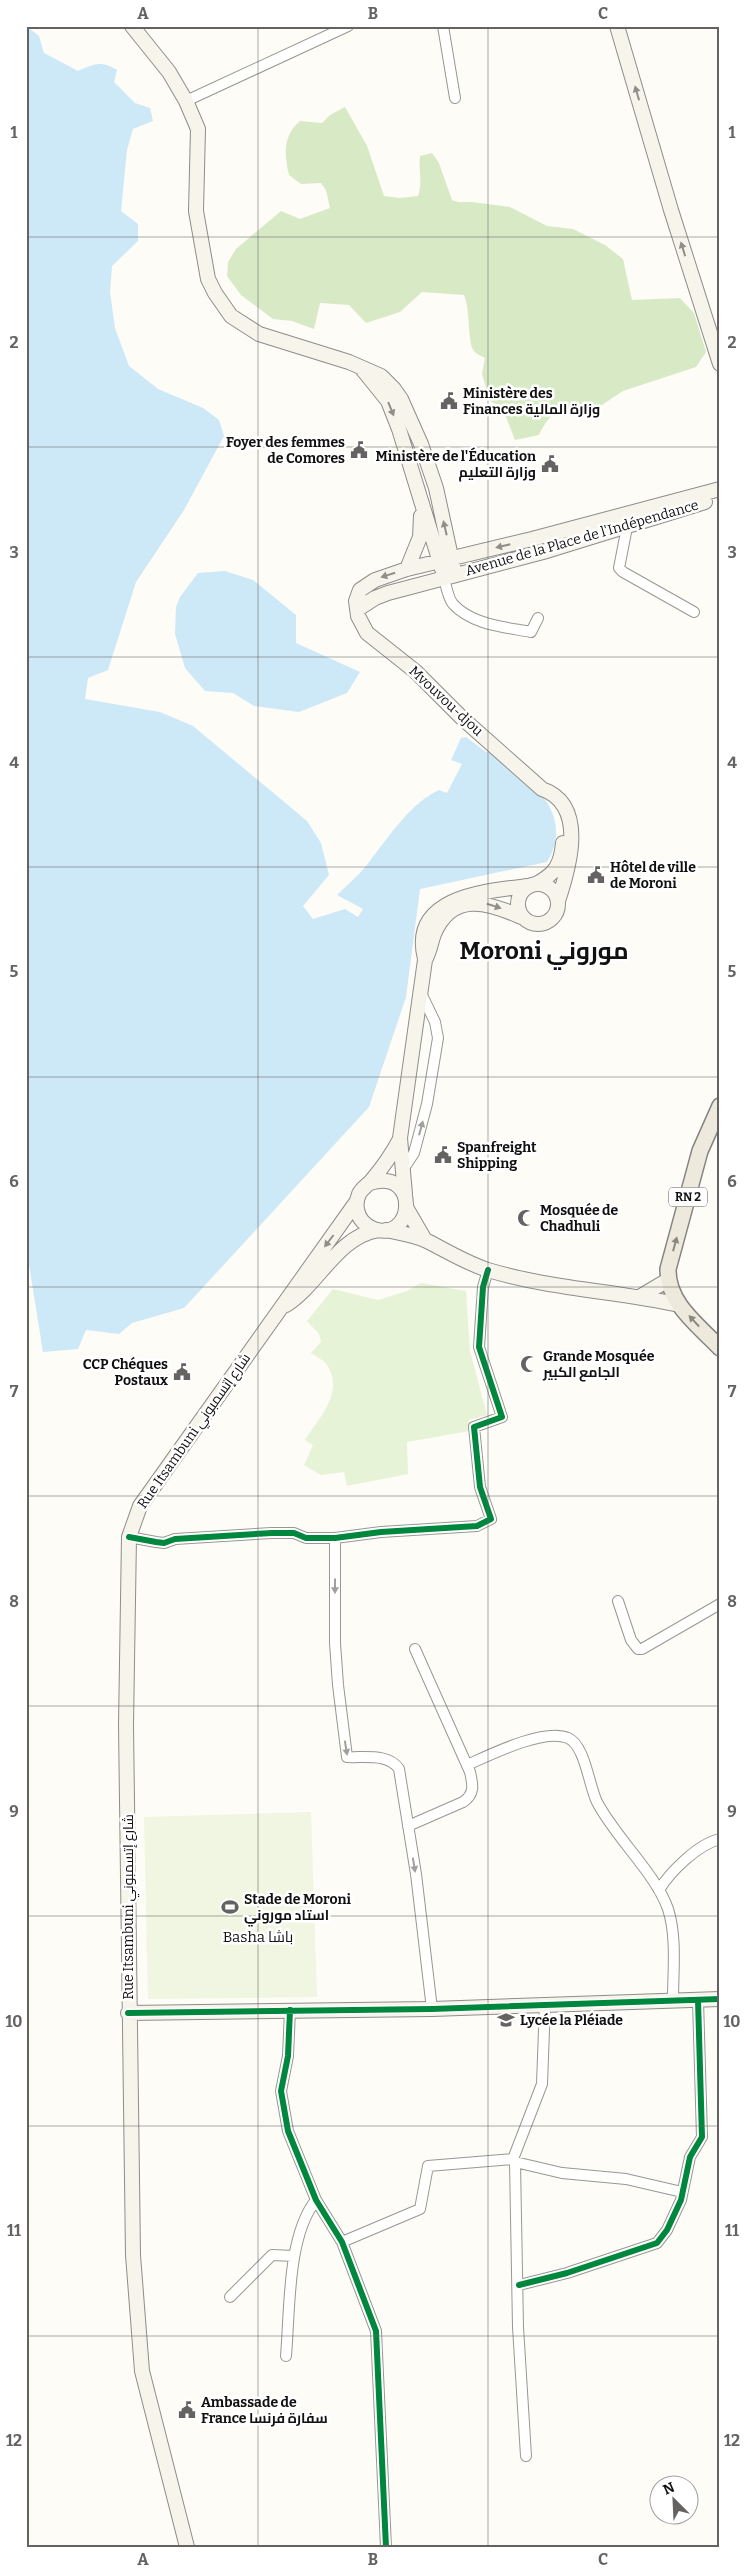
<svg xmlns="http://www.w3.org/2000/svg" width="746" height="2573" viewBox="0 0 746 2573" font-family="Bitter,Cairo,serif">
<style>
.green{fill:#e7f3d7}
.forest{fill:#d8eac5}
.pitch{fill:#f0f6e1}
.water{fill:#cde8f7}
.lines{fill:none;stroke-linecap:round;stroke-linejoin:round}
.street-casing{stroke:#979795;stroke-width:12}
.secondary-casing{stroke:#8e8d8b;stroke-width:16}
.primary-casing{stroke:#858482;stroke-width:18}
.street{stroke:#fffffe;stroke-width:10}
.secondary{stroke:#f6f4eb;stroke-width:14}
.primary{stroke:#ede9dc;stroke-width:15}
.cycleway-casing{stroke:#fff;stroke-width:9}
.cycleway{stroke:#00873e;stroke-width:6}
.oneway{fill:#8f8e89}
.oneway2{fill:#a0a09f}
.oneway3{fill:#8a8881}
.grid{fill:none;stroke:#646362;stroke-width:1;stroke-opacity:0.55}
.labels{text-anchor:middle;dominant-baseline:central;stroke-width:5;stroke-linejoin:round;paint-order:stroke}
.shield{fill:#fff;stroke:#585858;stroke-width:1}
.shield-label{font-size:12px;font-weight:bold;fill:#111}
.poi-label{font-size:14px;font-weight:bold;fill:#111;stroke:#fff;text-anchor:start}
.street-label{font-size:14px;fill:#111;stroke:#fff}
.neighbourhood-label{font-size:15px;fill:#111;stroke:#fff}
.town-label{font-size:24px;font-weight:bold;fill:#111;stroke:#fff}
.neatline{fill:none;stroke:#646362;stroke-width:2}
.grid-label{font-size:16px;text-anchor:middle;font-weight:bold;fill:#646362}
</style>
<rect width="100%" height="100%" fill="#fdfcf7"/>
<!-- green -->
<path class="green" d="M 421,1283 L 466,1291 L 470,1351 L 487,1415 L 469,1420 L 470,1431 L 407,1442 L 408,1474 L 347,1486 L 344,1472 L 321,1475 L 304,1465 L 313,1445 L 305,1440 C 319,1418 345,1392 327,1365 C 324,1360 316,1357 311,1353 L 321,1342 L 319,1334 L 307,1321 L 333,1289 L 378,1300 L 407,1291 Z"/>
<!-- forest -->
<path class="forest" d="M 345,107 L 367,146 L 384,196 L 400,198 L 418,196 C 423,180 418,172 420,156 L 432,153 L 439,163 L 452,200 L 458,202 L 472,202 L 510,207 L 547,226 L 573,229 L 605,245 L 623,259 L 632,300 L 680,298 L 694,313 L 706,352 L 696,367 L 623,391 L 587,415 L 578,407 C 555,410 549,415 539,435 L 515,440 L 502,407 L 490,401 L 482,374 L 485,358 C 482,356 476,354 474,351 C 467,342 471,312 464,295 L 422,292 L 400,312 L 366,323 L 349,305 L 320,303 L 314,329 L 292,321 L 273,319 L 241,295 L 227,276 L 228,262 L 236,249 L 281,211 L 300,219 L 330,208 L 326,190 L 321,183 L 301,184 L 289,175 C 284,155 283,135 300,121 L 322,123 L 330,115 Z"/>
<!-- pitch -->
<path class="pitch" d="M 311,1812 L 317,1997 L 148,1999 L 144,1817 Z"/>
<!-- water -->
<path class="water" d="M 26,26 L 39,36 L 44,53 L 78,71 C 94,64 101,60 117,70 L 114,82 L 135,103 L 150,108 L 153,121 L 133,129 L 127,150 L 121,211 L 138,224 L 138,241 L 112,266 L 110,292 L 115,328 L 129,366 L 158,389 L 203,408 L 219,420 L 224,436 L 184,510 L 136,582 L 108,670 L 88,678 L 85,699 L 160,712 L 193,726 L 307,821 L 321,843 L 329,875 L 303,906 L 313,919 L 345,909 L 358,917 L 363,909 L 337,895 C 349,883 363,872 372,858 C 391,834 411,803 439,790 L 447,793 L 462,764 L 451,760 L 461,738 L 466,737 L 486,752 L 498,751 C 530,780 576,815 547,862 L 420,889 L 406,997 L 369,1107 L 184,1308 L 132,1323 L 119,1334 L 86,1330 L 78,1349 L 43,1352 L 26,1246 Z
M 225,571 L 253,580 L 296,615 L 296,643 L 360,672 L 347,693 L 299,712 L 254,706 L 233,693 L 205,691 L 185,668 L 175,634 L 176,607 L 180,597 L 198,573 Z"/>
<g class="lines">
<!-- street casing -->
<g class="street-casing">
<path id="street" d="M 443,26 L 455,98
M 186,101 L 348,26
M 628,522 L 619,568 L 623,572 L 694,612
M 444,578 C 446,586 448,598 453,604 C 472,625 505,627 531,632 L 538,618
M 402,1171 L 414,1153 L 427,1104 L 438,1038 L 435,1022 L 421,993
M 129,1537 L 156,1542 L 164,1543 L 175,1539 L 272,1533 L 294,1533 L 306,1538 L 335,1538 L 381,1532 L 477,1526 L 491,1519 L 480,1487 L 474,1427 L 502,1417 L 479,1347 L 483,1287 L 488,1270
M 335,1538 L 335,1643 L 338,1685 L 347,1757 C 364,1758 389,1753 399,1769 L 416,1874 L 432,2009
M 618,1601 L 631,1640 L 638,1649 L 642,1649 L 720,1604
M 467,1765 C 490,1755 543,1728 568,1738 C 585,1745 589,1786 597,1802 C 615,1837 656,1874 668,1909 C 677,1937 673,1971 673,2000
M 408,1826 L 463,1802 C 475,1794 473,1785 470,1772 L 415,1649
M 659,1890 C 670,1872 698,1844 720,1839
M 290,2010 L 288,2056 L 281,2091 L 288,2131 L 316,2200 L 342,2242 L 376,2331 L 386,2547
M 515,2162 L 562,2173 L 626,2179 L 682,2192
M 342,2242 L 420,2209 L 428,2166 L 513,2159
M 519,2285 L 567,2273 L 657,2243 L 667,2230 L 681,2200 L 690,2157 L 702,2137 L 698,2000
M 230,2297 L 272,2255 L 294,2256
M 286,2356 C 290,2311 287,2236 316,2200
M 526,2456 L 518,2327 L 515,2162 L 513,2159 L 542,2084 L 545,2003"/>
</g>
<!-- secondary casing -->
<g class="secondary-casing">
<path id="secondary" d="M 132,26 L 169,72 L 186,101 L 198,129 L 196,211 L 208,279 L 215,293 L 231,316 L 259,334 L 349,362 L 381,376 L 394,389 L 401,399 L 421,444 L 436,488 L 455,575
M 617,26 L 671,210 L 720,364
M 363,370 L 388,401 L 399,429 L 442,569
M 407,569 L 420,537 L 421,516
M 358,609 L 375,598 L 388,593 L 543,552 L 705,502
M518 904a20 20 0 1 1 40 0a20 20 0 1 1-40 0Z
M 536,884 C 555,874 561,865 563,843
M 558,901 C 569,868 588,805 542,789 L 462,718 L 415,671 L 367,633 L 358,616 L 356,601 L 360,590 L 375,580 L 407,569 L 532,539 L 720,489
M 425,959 C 409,896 486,891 528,886
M 370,1183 C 420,1167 415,1243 374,1229 C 365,1226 358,1218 357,1209 C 356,1205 357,1199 359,1194 C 362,1188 368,1185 372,1180 C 383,1167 392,1154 400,1139
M 405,1194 L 400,1138 L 425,960 C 430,951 431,942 434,934 C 452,891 488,902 521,917
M 407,1209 L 425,1240
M 386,1230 C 399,1233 415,1235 427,1241 C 447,1251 466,1263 488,1270 C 551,1289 616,1291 680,1305
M 641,1296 L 668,1280
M 286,1305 C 319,1284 337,1237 378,1230
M 128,2013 L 432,2009 L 720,1999
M 187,2547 L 142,2371 L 133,2255 L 126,1725 L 129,1537 L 140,1506 L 357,1201"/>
</g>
<!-- primary casing -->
<g class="primary-casing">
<path id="primary" d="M 720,1106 L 700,1151 L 668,1269 C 667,1303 698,1325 720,1348"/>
</g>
<!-- street -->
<use href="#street" class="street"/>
<!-- secondary -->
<use href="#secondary" class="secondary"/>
<!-- primary -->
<use href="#primary" class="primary"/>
<!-- cycleway casing -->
<g class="cycleway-casing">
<path id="cycleway" d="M 129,1537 L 156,1542 L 164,1543 L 175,1539 L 272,1533 L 294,1533 L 306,1538 L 335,1538 L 381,1532 L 477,1526 L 491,1519 L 480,1487 L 474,1427 L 502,1417 L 479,1347 L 483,1287 L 488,1270
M 290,2010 L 288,2056 L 281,2091 L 288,2131 L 316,2200 L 342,2242 L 376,2331 L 386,2547
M 128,2013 L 432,2009 L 720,1999
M 519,2285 L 567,2273 L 657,2243 L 667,2230 L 681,2200 L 690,2157 L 702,2137 L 698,2000"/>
</g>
<!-- cycleway -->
<use href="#cycleway" class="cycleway"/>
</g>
<!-- one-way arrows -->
<defs><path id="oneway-solid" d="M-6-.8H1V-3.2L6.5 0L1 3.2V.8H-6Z" transform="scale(1.25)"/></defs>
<g class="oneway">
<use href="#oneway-solid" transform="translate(637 93) rotate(-106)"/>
<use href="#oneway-solid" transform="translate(683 249) rotate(-107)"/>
<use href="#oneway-solid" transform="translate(391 409) rotate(68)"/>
<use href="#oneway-solid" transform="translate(445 528) rotate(-103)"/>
<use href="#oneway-solid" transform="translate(503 546) rotate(167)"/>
<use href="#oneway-solid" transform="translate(388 575) rotate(162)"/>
<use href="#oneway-solid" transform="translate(494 906) rotate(17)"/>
<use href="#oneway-solid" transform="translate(329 1241) rotate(127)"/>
</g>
<g class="oneway2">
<use href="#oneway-solid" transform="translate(421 1128) rotate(-75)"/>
<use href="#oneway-solid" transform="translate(335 1586) rotate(90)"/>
<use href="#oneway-solid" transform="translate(346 1748) rotate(81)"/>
<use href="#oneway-solid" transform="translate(414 1865) rotate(81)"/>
</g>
<g class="oneway3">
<use href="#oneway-solid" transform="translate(675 1244) rotate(-75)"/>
<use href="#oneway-solid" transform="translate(694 1321) rotate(-133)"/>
</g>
<!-- grid -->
<path class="grid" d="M 258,26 L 258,2547M 488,26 L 488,2547M 26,237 L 720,237M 26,447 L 720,447M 26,657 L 720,657M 26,867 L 720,867M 26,1077 L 720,1077M 26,1287 L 720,1287M 26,1496 L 720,1496M 26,1706 L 720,1706M 26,1916 L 720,1916M 26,2126 L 720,2126M 26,2336 L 720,2336"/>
<!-- icons -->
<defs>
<g id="civic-bare" transform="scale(1.35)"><path d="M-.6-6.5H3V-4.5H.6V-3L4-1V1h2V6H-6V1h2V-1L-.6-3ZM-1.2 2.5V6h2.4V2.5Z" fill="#646362" stroke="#fff" stroke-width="2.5" paint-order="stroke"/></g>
<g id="mosque-bare" transform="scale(1.35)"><path d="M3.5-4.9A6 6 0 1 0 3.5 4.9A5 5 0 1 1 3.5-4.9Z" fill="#646362" stroke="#fff" stroke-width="2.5" paint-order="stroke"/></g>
<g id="stadium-bare" transform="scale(1.35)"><path d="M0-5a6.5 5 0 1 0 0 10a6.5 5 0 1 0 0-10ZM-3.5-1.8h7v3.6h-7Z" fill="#646362" stroke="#fff" stroke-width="2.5" paint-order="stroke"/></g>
<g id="school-bare" transform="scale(1.35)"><path d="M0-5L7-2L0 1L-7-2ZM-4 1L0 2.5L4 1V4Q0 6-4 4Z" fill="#646362" stroke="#fff" stroke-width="2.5" paint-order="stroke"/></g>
</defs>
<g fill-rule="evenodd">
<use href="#civic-bare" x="449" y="401"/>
<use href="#civic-bare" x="359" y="450"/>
<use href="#civic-bare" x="550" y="464"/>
<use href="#civic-bare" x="596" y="875"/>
<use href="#civic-bare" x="443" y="1155"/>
<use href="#mosque-bare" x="526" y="1218"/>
<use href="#mosque-bare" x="529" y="1364"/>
<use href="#civic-bare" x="182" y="1372"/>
<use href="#stadium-bare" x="230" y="1907"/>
<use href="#school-bare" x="506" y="2020"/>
<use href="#civic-bare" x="187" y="2410"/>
</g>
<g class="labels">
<!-- shield labels -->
<rect class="shield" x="669" y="1187.5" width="38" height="19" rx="4"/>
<g class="shield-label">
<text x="688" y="1197">RN 2</text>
</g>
<!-- poi labels -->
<g class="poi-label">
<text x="463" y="393">Ministère des<tspan x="463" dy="16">Finances وزارة المالية</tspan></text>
<text x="345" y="442" text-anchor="end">Foyer des femmes<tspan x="345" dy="16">de Comores</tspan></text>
<text x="536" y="456" text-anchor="end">Ministère de l'Éducation<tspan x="536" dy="16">وزارة التعليم</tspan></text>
<text x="610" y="867">Hôtel de ville<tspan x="610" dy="16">de Moroni</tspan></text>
<text x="457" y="1147">Spanfreight<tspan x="457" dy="16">Shipping</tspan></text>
<text x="540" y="1210">Mosquée de<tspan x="540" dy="16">Chadhuli</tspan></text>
<text x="543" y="1356">Grande Mosquée<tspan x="543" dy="16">الجامع الكبير</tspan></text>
<text x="168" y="1364" text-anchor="end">CCP Chéques<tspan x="168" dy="16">Postaux</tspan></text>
<text x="244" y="1899">Stade de Moroni<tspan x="244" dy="16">استاد موروني</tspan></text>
<text x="520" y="2020">Lycée la Pléiade</text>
<text x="201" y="2402">Ambassade de<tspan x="201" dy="16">France سفارة فرنسا</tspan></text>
</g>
<!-- street labels -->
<g class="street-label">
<text transform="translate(582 538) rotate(-16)">Avenue de la Place de l'Indépendance</text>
<text transform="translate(446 701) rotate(43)">Mvouvou-djou</text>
<text transform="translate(194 1431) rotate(-55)">Rue Itsambuni شارع إتسمبوني</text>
<text transform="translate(128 1907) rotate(-90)">Rue Itsambuni شارع إتسمبوني</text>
</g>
<!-- neighbourhood labels -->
<g class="neighbourhood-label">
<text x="258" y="1937">Basha باشا</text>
</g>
<!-- town labels -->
<g class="town-label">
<text x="544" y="951">Moroni موروني</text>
</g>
</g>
<!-- border -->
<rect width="746" height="2573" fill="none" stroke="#ffffff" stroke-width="55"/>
<!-- north arrow -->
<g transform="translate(674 2500) rotate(336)"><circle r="24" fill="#ffffff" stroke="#a0a0a0"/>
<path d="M0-4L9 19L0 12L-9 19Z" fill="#646362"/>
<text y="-8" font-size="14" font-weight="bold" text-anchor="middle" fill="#111111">N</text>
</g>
<rect x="28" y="28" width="690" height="2518" class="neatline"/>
<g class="grid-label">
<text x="143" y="19">A</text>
<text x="373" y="19">B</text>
<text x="603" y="19">C</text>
<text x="14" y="138">1</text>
<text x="732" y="138">1</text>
<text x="14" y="348">2</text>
<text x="732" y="348">2</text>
<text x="14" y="558">3</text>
<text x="732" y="558">3</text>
<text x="14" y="768">4</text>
<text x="732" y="768">4</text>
<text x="14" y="977">5</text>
<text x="732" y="977">5</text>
<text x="14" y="1187">6</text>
<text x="732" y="1187">6</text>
<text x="14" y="1397">7</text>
<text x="732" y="1397">7</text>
<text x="14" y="1607">8</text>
<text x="732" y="1607">8</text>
<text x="14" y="1817">9</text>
<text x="732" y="1817">9</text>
<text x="14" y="2027">10</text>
<text x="732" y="2027">10</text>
<text x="14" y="2236">11</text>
<text x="732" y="2236">11</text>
<text x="14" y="2446">12</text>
<text x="732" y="2446">12</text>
<text x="143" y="2565">A</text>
<text x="373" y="2565">B</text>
<text x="603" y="2565">C</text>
</g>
</svg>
